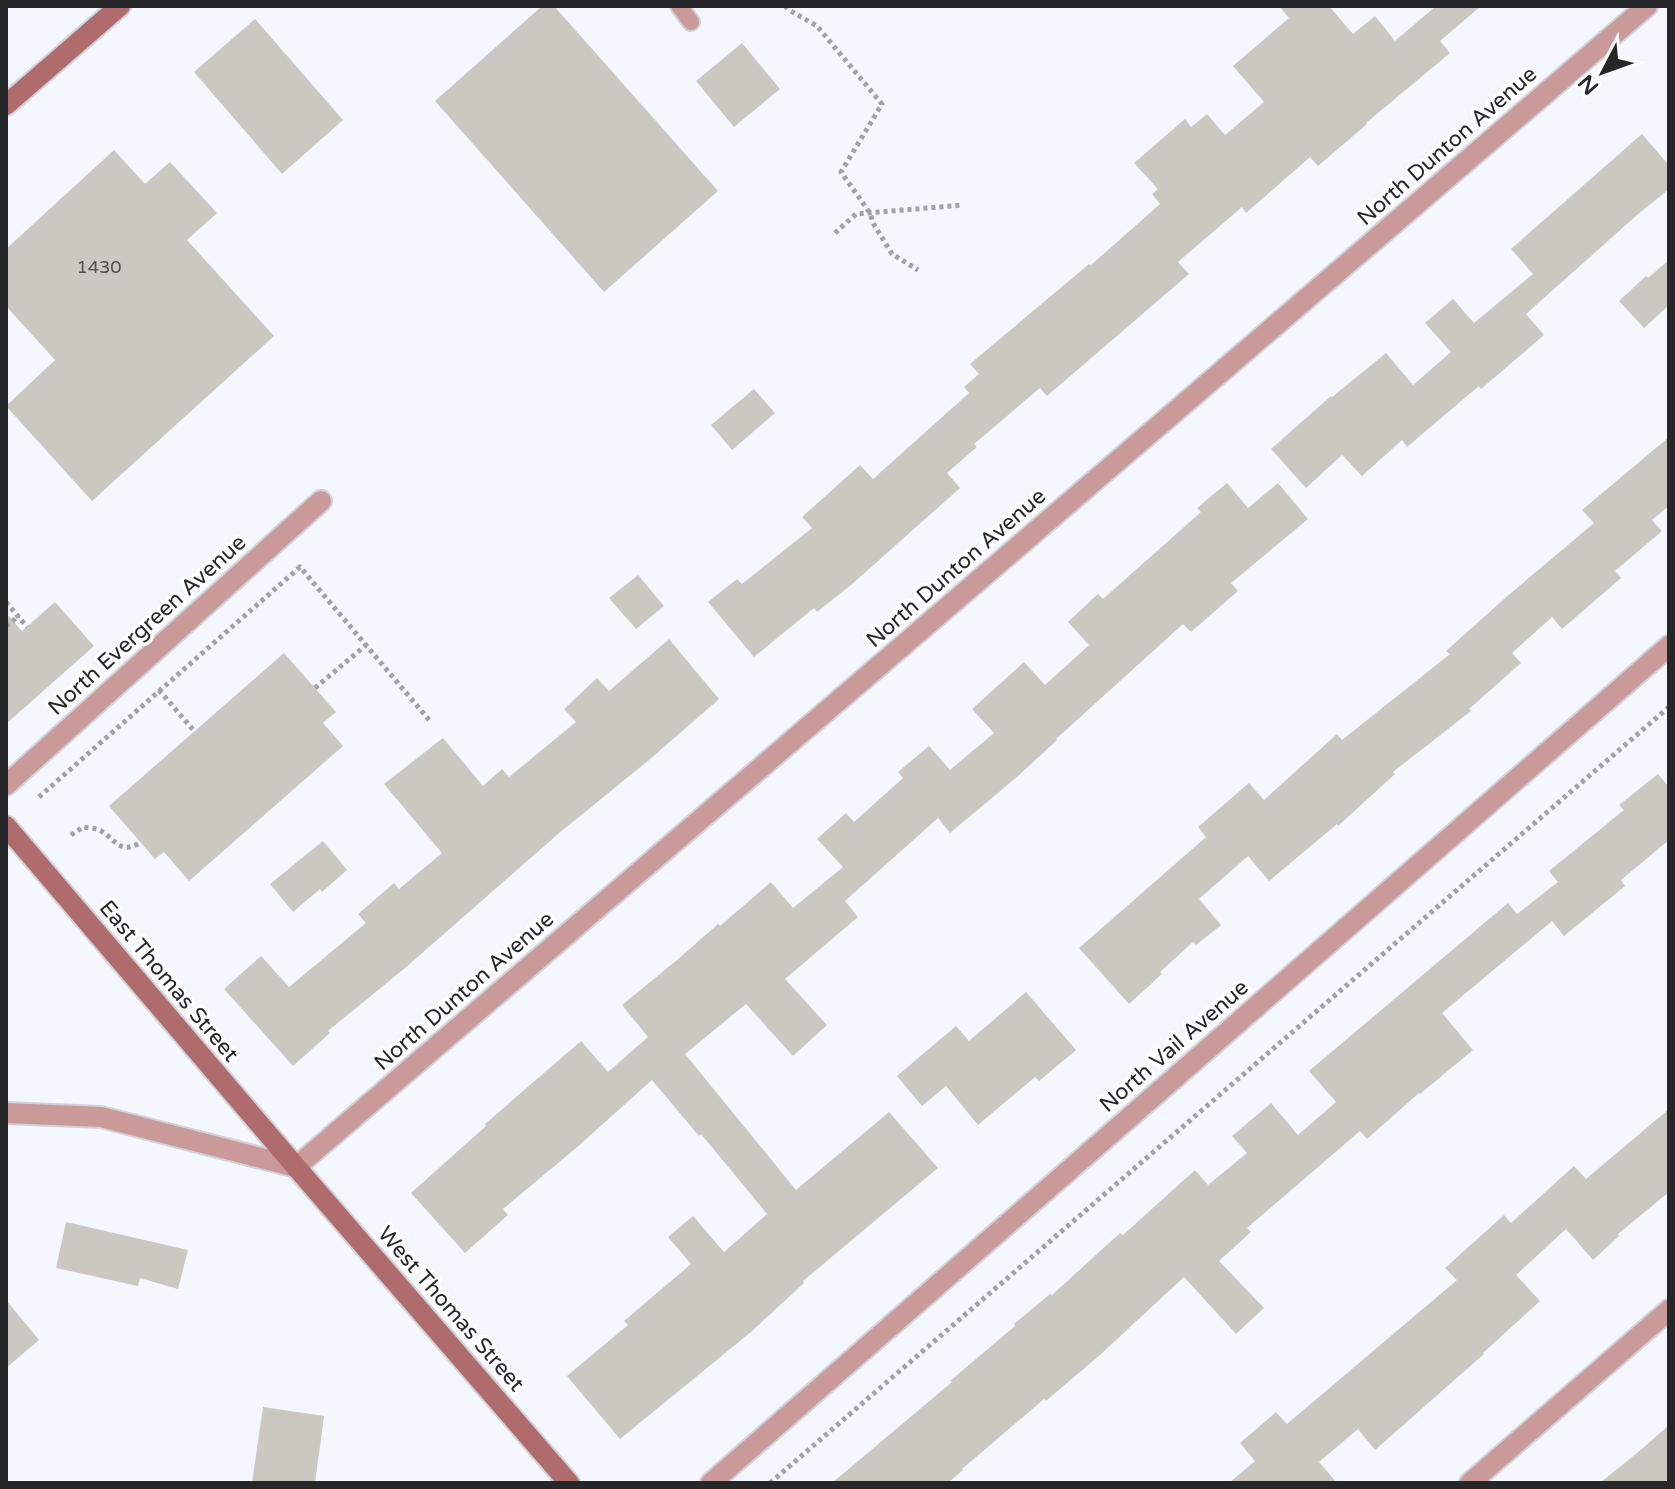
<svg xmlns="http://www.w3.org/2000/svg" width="1675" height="1489" viewBox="0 0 1675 1489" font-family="'Varela Round',sans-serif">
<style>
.building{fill:#cbc7c1}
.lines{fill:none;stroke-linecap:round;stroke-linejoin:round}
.lane-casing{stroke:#d0d2d8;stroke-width:20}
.street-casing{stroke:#d0d2d8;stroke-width:24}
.secondary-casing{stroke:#d0d2d8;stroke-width:24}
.path{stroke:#a1a2a7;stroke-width:5;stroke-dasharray:4 4;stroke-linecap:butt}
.lane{stroke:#ca9a9a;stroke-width:16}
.street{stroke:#ca9a9a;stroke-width:20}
.secondary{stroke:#b06c6d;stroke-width:20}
.labels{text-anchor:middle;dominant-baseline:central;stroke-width:7;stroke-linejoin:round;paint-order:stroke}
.number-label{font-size:18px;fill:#4f4f4f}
.street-label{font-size:22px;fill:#262729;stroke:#fff}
</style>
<rect width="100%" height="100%" fill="#f5f7fe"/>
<!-- building -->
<path class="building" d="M 542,6 L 554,6 L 718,191 L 604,292 L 435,101 Z
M 1279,6 L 1329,6 L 1353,34 L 1375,16 L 1395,41 L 1436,6 L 1481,6 L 1440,41 L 1450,53 L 1366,123 L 1367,124 L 1318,166 L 1310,157 L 1246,213 L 1242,207 L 1178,262 L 1189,274 L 1047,396 L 1040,388 L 974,444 L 977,447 L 947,473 L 960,488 L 851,585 L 817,612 L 814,608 L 754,657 L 708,602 L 737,579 L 742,584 L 812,528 L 802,517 L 860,465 L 873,479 L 969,393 L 964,387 L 979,374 L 970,364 L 1089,264 L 1091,265 L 1160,204 L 1152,194 L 1158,189 L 1134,163 L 1185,119 L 1191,127 L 1207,114 L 1225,135 L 1264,102 L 1233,66 L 1289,18 Z
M 255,19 L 343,120 L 282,174 L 194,72 Z
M 742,43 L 780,89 L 734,127 L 696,81 Z
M 1642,134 L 1669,165 L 1669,189 L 1637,215 L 1526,314 L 1544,335 L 1481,389 L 1479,386 L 1407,447 L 1402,440 L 1362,476 L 1342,455 L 1306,488 L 1271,449 L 1331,396 L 1332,397 L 1386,353 L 1413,385 L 1451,352 L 1425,323 L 1453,299 L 1474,323 L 1533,274 L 1511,249 Z
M 114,150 L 145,184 L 170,162 L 217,213 L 187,240 L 274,336 L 92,501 L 6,406 L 55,360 L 6,306 L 6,249 Z
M 1669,260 L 1669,305 L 1644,328 L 1619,301 L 1646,276 L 1648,278 Z
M 754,389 L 775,413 L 732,450 L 711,425 Z
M 1669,437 L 1669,506 L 1652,520 L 1662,531 L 1615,571 L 1621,578 L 1562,629 L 1552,617 L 1512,653 L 1521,663 L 1469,709 L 1471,711 L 1393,772 L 1395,774 L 1338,826 L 1337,824 L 1269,881 L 1248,856 L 1199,899 L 1221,925 L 1196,945 L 1193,942 L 1160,972 L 1162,974 L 1129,1004 L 1079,948 L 1206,837 L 1198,827 L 1249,783 L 1264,800 L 1337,734 L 1342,740 L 1450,654 L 1446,651 L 1504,599 L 1594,523 L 1582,510 Z
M 1227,483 L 1248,508 L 1278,483 L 1308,519 L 1231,583 L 1238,591 L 1191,632 L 1183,624 L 1056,739 L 1057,740 L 1017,777 L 950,833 L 938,818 L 845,901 L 858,917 L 785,979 L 827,1025 L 793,1056 L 746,1004 L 685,1054 L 796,1190 L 889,1112 L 938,1168 L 803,1281 L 804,1283 L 751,1332 L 620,1439 L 567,1376 L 628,1325 L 624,1321 L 691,1264 L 668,1237 L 693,1216 L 724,1252 L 767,1214 L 701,1134 L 699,1136 L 652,1080 L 575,1149 L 503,1209 L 508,1215 L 465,1253 L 411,1193 L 486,1126 L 485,1124 L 581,1041 L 608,1072 L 648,1037 L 622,1005 L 677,960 L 718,924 L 720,926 L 771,882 L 793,908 L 843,867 L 817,839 L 846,813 L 854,822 L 903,778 L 898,772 L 929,746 L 950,770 L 994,733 L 972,709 L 1024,662 L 1045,685 L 1089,645 L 1068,622 L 1098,594 L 1103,599 L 1201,512 L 1197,508 Z
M 638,575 L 664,606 L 636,629 L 609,598 Z
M 55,602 L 94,646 L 6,724 L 6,613 L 22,631 Z
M 669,639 L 719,699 L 649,760 L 558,834 L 405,968 L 328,1031 L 330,1033 L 293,1066 L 224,989 L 261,956 L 289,987 L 366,923 L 358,914 L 394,883 L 399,889 L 442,853 L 384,784 L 443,738 L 483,786 L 502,769 L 509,777 L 576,722 L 564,709 L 597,678 L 609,691 Z
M 284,653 L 336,712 L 323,723 L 343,746 L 189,881 L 164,852 L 155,859 L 109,806 Z
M 1658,774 L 1669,787 L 1669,840 L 1621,880 L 1625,886 L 1564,936 L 1552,921 L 1442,1013 L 1473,1050 L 1420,1094 L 1419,1093 L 1367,1139 L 1360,1131 L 1247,1228 L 1251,1232 L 1219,1261 L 1264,1308 L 1236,1334 L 1184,1277 L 1101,1354 L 1046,1401 L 1044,1399 L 962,1469 L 963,1470 L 948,1483 L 832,1483 L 952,1382 L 950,1381 L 1015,1326 L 1014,1324 L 1050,1294 L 1052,1295 L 1120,1233 L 1123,1235 L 1195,1170 L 1208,1185 L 1247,1153 L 1232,1136 L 1271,1103 L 1298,1135 L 1336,1102 L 1309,1071 L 1508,903 L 1517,914 L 1558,882 L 1549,871 L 1624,810 L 1619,805 Z
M 323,841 L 347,870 L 322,892 L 320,889 L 293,912 L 270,884 Z
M 1026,992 L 1076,1050 L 1039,1081 L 1035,1077 L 978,1125 L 946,1086 L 922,1106 L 897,1076 L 956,1026 L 969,1041 Z
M 1669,1109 L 1669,1192 L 1618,1234 L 1619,1236 L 1593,1260 L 1566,1229 L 1516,1275 L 1540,1301 L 1483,1353 L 1484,1354 L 1375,1450 L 1358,1429 L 1319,1462 L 1337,1483 L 1229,1483 L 1255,1461 L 1240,1443 L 1276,1412 L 1287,1424 L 1457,1280 L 1445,1268 L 1504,1215 L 1511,1223 L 1574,1166 L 1586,1179 Z
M 66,1222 L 188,1250 L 178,1289 L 140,1278 L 138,1286 L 56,1268 Z
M 6,1300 L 39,1340 L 6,1368 Z
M 263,1407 L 324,1416 L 315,1483 L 252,1483 Z
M 1669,1425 L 1669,1483 L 1600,1483 L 1643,1448 Z"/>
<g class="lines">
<!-- lane casing -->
<g class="lane-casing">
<path id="lane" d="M 679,6 L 691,22"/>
</g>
<!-- street casing -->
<g class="street-casing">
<path id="street" d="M 6,785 L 321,501
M 6,1113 L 101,1117 L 296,1167 L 1647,6
M 711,1483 L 1669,646
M 1470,1483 L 1669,1310"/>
</g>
<!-- secondary casing -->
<g class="secondary-casing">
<path id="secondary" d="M 6,105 L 120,6
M 6,826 L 296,1167 L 569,1483"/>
</g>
<!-- path -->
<path class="path" d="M 785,6 L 789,10 L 817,26 L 882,104 L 841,172 L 870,213 L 873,223 L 892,254 L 918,270
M 835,233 L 856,214 L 963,205
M 6,602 L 27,627
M 6,626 L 19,616
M 315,688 L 366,645
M 159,690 L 195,732
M 39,797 L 300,567 L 430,721
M 71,835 L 83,827 C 87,828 92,828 97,829 C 115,836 118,857 141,842
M 770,1483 L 1669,707"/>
<!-- lane -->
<use href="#lane" class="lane"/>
<!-- street -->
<use href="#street" class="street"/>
<!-- secondary -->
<use href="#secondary" class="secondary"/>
</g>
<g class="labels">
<!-- number labels -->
<g class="number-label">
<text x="99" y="267">1430</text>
</g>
<!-- street labels -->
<g class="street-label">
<text transform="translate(1447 146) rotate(-41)">North Dunton Avenue</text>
<text transform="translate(956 568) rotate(-41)">North Dunton Avenue</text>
<text transform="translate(147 625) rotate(-42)">North Evergreen Avenue</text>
<text transform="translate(169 981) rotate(50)">East Thomas Street</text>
<text transform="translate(464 991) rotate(-41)">North Dunton Avenue</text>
<text transform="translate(1174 1046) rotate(-41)">North Vail Avenue</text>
<text transform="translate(451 1309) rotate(49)">West Thomas Street</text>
</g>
</g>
<!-- border -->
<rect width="1675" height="1489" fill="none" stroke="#262729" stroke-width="16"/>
<!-- north arrow -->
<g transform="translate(1603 72) rotate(229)" stroke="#ffffff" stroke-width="6" paint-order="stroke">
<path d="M0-6L14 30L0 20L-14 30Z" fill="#262729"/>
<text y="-12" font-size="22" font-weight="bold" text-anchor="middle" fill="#262729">N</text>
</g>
</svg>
